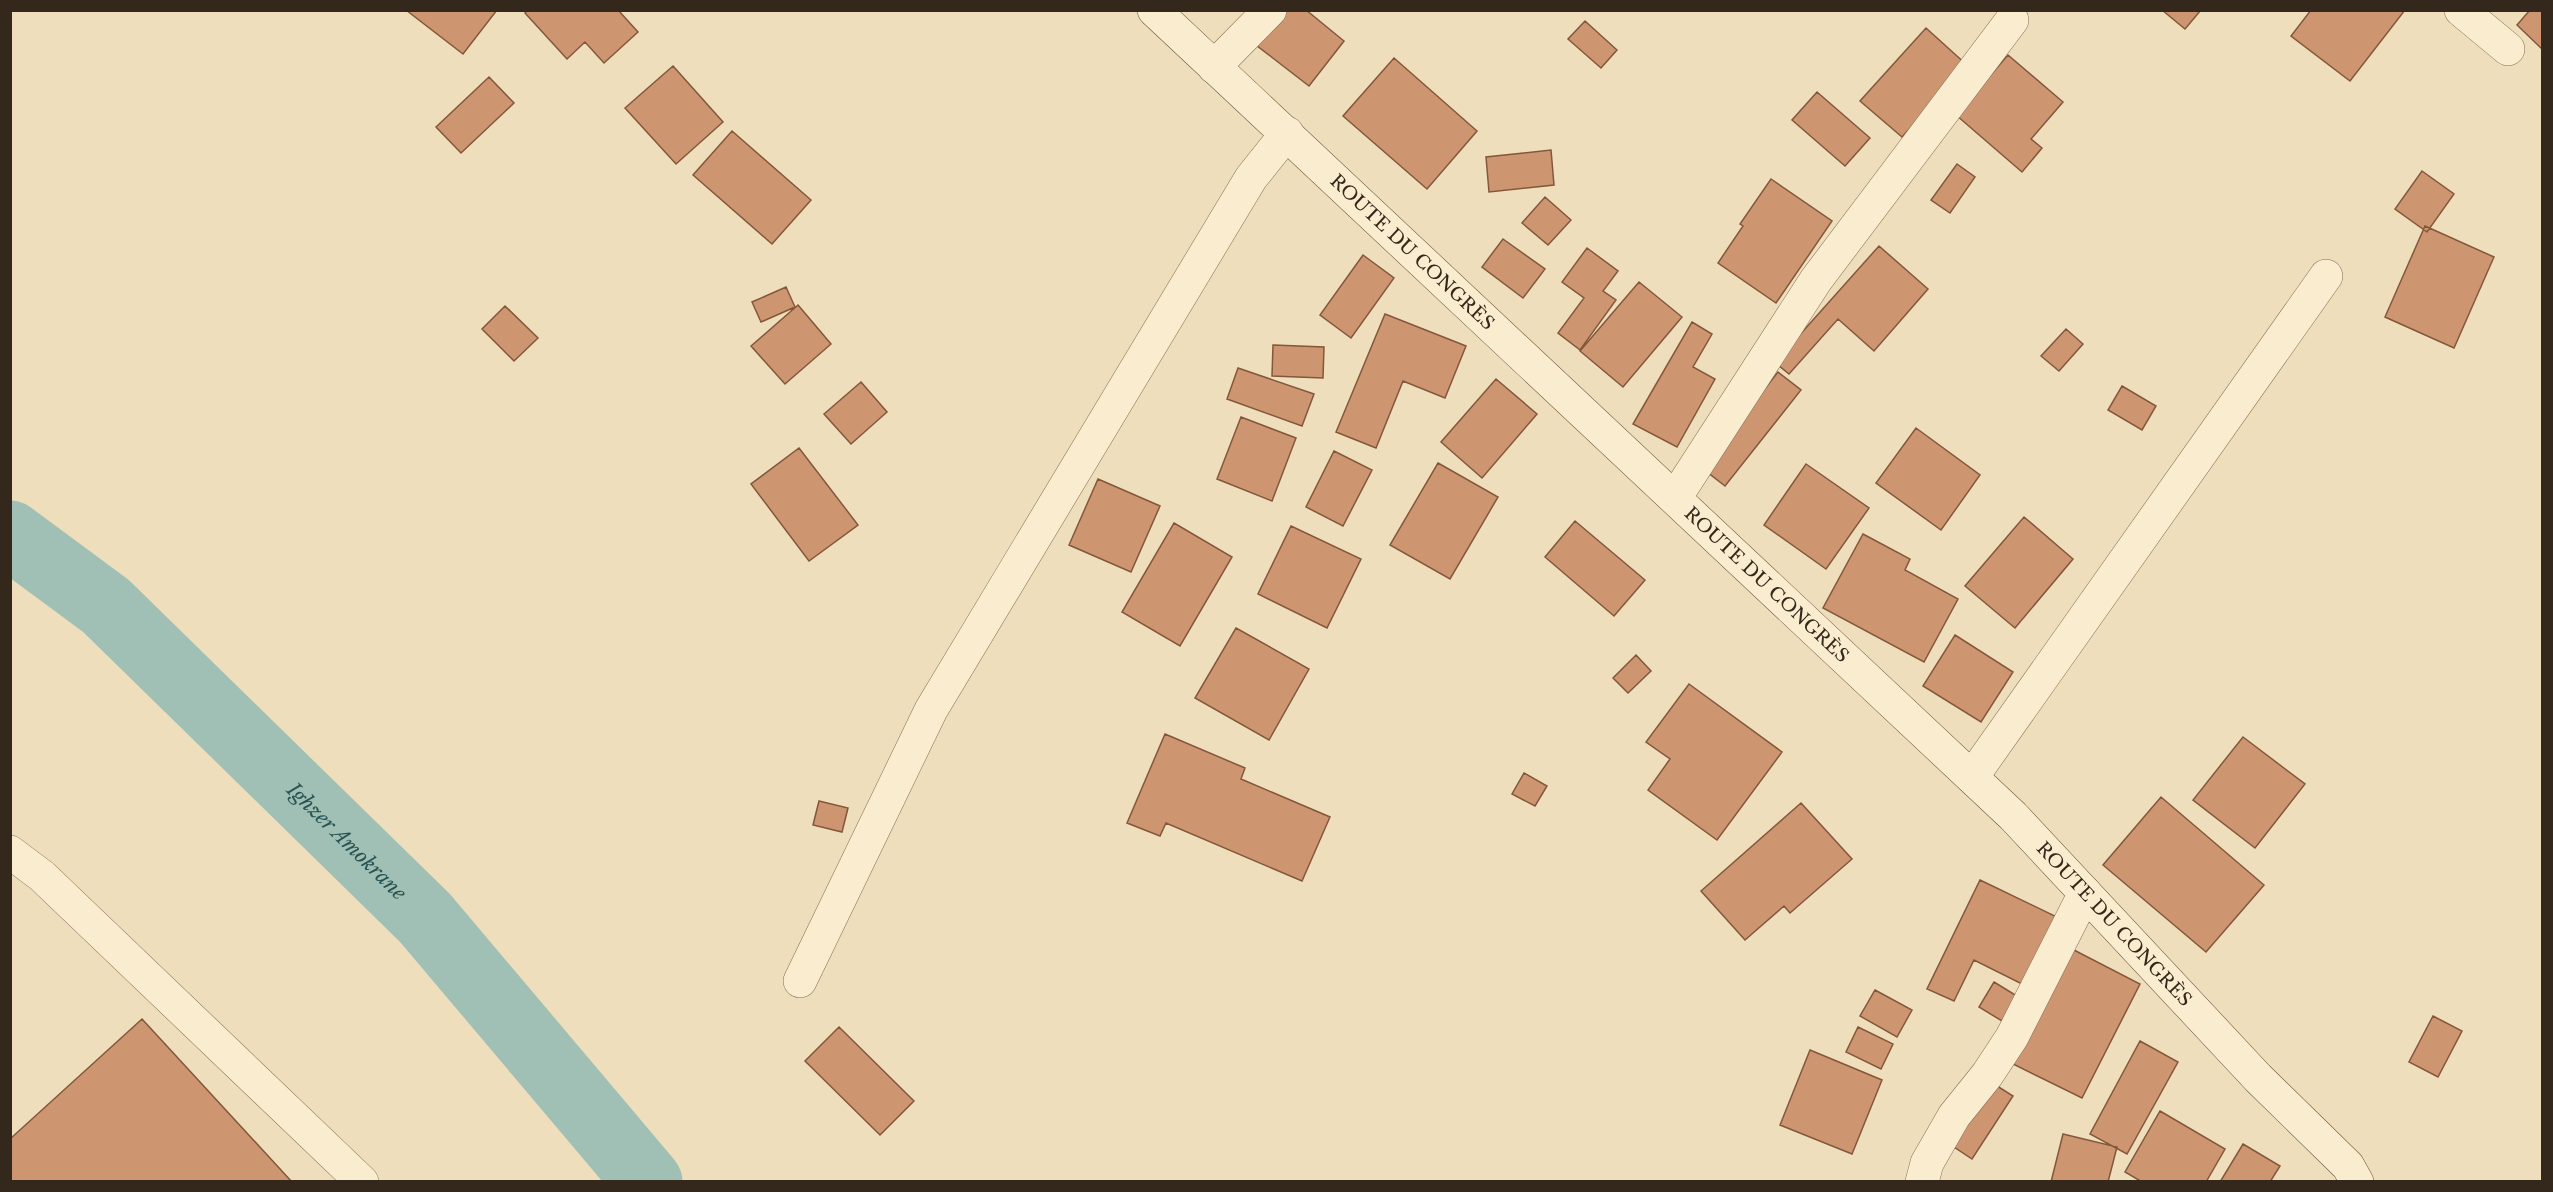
<svg xmlns="http://www.w3.org/2000/svg" width="2553" height="1192" viewBox="0 0 2553 1192" font-family="'Libre Baskerville',serif">
<style>
.lines{fill:none;stroke-linecap:round;stroke-linejoin:round}
.river{stroke:#a0bfb5;stroke-width:69}
.building{fill:#cd9671;stroke:#84573b;stroke-width:1.5}
.minor-casing{stroke:#856e55;stroke-width:34}
.secondary-casing{stroke:#664f39;stroke-width:34}
.minor{stroke:#f9eccf;stroke-width:33}
.secondary{stroke:#f9eccf;stroke-width:33}
.labels{text-anchor:middle;dominant-baseline:central;stroke-width:4.5;stroke-linejoin:round;paint-order:stroke}
.street-label{font-size:18px;fill:#34271b;stroke:#f5e9cb}
.water-label{font-size:20px;font-style:italic;fill:#295451;stroke:#f5e9cb}
</style>
<rect width="100%" height="100%" fill="#eedebc"/>
<g class="lines">
<!-- river -->
<path class="river" id="s1" d="M 10,535 L 106,606 L 425,918 L 648,1182"/>
</g>
<!-- building -->
<path class="building" d="M 406,10 L 497,10 L 463,54 Z
M 528,10 L 618,10 L 638,32 L 604,63 L 585,42 L 567,59 L 525,13 Z
M 1283,10 L 1306,10 L 1344,41 L 1309,86 L 1256,45 Z
M 2162,10 L 2201,10 L 2185,29 Z
M 2311,10 L 2405,10 L 2350,81 L 2291,36 Z
M 2530,10 L 2542,10 L 2542,49 L 2517,25 Z
M 1585,21 L 1617,50 L 1601,68 L 1568,39 Z
M 1926,28 L 1968,66 L 1902,137 L 1860,101 Z
M 2008,55 L 2063,102 L 2031,139 L 2042,148 L 2022,172 L 1956,115 Z
M 1394,58 L 1477,131 L 1427,189 L 1343,116 Z
M 673,66 L 723,122 L 676,164 L 625,108 Z
M 489,77 L 514,103 L 461,153 L 436,127 Z
M 1817,92 L 1870,138 L 1845,166 L 1792,120 Z
M 732,131 L 811,200 L 772,244 L 693,175 Z
M 1551,150 L 1554,185 L 1489,192 L 1486,157 Z
M 1957,164 L 1975,177 L 1950,213 L 1931,200 Z
M 2422,171 L 2454,194 L 2427,232 L 2395,209 Z
M 1771,179 L 1832,221 L 1776,303 L 1718,263 L 1743,226 L 1740,224 Z
M 1545,197 L 1571,220 L 1548,245 L 1522,223 Z
M 2425,226 L 2494,257 L 2454,348 L 2385,317 Z
M 1503,239 L 1545,269 L 1523,298 L 1482,267 Z
M 1879,246 L 1928,289 L 1874,351 L 1838,319 L 1789,374 L 1773,361 L 1796,339 Z
M 1587,248 L 1618,271 L 1603,291 L 1616,300 L 1580,350 L 1558,333 L 1584,298 L 1562,282 Z
M 1363,255 L 1394,278 L 1351,338 L 1320,315 Z
M 1639,282 L 1682,317 L 1623,387 L 1580,351 Z
M 786,287 L 795,307 L 761,322 L 752,302 Z
M 798,305 L 831,344 L 785,384 L 751,346 Z
M 505,306 L 538,338 L 514,361 L 482,329 Z
M 1385,314 L 1466,346 L 1445,398 L 1403,381 L 1376,448 L 1336,432 Z
M 1692,322 L 1712,334 L 1693,367 L 1715,379 L 1677,447 L 1633,424 Z
M 2066,329 L 2083,344 L 2059,371 L 2041,356 Z
M 1273,345 L 1324,347 L 1323,378 L 1272,376 Z
M 1238,368 L 1314,394 L 1302,426 L 1227,399 Z
M 1778,372 L 1801,390 L 1725,486 L 1702,468 Z
M 1496,379 L 1537,414 L 1482,478 L 1441,442 Z
M 861,382 L 887,412 L 851,444 L 824,414 Z
M 2122,386 L 2156,406 L 2142,430 L 2108,410 Z
M 1241,417 L 1296,438 L 1272,501 L 1217,479 Z
M 1916,428 L 1980,475 L 1941,530 L 1876,483 Z
M 799,448 L 858,525 L 809,561 L 751,484 Z
M 1334,451 L 1372,470 L 1343,526 L 1306,507 Z
M 1438,463 L 1498,497 L 1450,579 L 1390,545 Z
M 1806,464 L 1869,508 L 1826,569 L 1764,525 Z
M 1098,479 L 1160,506 L 1131,572 L 1069,545 Z
M 2024,517 L 2073,559 L 2015,628 L 1965,586 Z
M 1575,521 L 1645,580 L 1614,616 L 1545,557 Z
M 1174,523 L 1232,557 L 1180,646 L 1122,612 Z
M 1291,526 L 1361,559 L 1327,628 L 1258,594 Z
M 1863,534 L 1910,559 L 1905,570 L 1958,599 L 1924,662 L 1823,608 Z
M 1236,628 L 1309,669 L 1269,740 L 1195,698 Z
M 1955,635 L 2013,672 L 1981,722 L 1923,686 Z
M 1636,655 L 1651,671 L 1628,693 L 1613,678 Z
M 1689,684 L 1782,752 L 1717,840 L 1648,790 L 1670,759 L 1646,742 Z
M 1165,734 L 1245,768 L 1241,779 L 1330,817 L 1302,881 L 1166,823 L 1160,836 L 1127,823 Z
M 2243,737 L 2305,784 L 2255,848 L 2193,800 Z
M 1524,773 L 1547,786 L 1535,806 L 1512,794 Z
M 2161,797 L 2264,885 L 2206,952 L 2103,865 Z
M 819,801 L 848,808 L 842,832 L 813,825 Z
M 1801,803 L 1852,859 L 1790,913 L 1784,906 L 1745,940 L 1701,891 Z
M 1980,880 L 2059,918 L 2026,986 L 1974,960 L 1954,1001 L 1927,989 Z
M 2072,949 L 2140,984 L 2082,1098 L 2013,1064 Z
M 1994,982 L 2017,996 L 2002,1021 L 1979,1007 Z
M 1875,990 L 1912,1010 L 1897,1037 L 1860,1016 Z
M 2433,1016 L 2462,1031 L 2438,1077 L 2409,1062 Z
M 142,1019 L 292,1182 L 10,1182 L 10,1139 Z
M 839,1027 L 914,1101 L 880,1135 L 805,1061 Z
M 1858,1027 L 1893,1044 L 1881,1069 L 1846,1052 Z
M 2140,1041 L 2178,1062 L 2127,1154 L 2090,1134 Z
M 1810,1050 L 1882,1080 L 1852,1154 L 1780,1125 Z
M 1986,1079 L 2013,1096 L 1972,1159 L 1945,1141 Z
M 2160,1111 L 2225,1149 L 2206,1182 L 2142,1182 L 2125,1172 Z
M 2063,1134 L 2117,1147 L 2108,1182 L 2051,1182 Z
M 2243,1144 L 2280,1166 L 2270,1182 L 2220,1182 Z"/>
<g class="lines">
<!-- minor casing -->
<g class="minor-casing">
<path id="minor" d="M 2461,10 L 2508,49
M 1214,67 L 1270,10
M 1675,498 L 1816,280 L 2012,20
M 1972,777 L 2326,276
M 10,852 L 42,876 L 362,1182
M 800,981 L 931,710 L 1251,178 L 1287,133
M 1922,1182 L 1927,1163 L 1954,1116 L 1987,1075 L 2012,1037 L 2085,893"/>
</g>
<!-- secondary casing -->
<g class="secondary-casing">
<g id="secondary">
<path id="s2" d="M 1154,10 L 2013,816 L 2258,1078 L 2348,1166 L 2357,1182"/>
</g>
</g>
<!-- minor -->
<use href="#minor" class="minor"/>
<!-- secondary -->
<use href="#secondary" class="secondary"/>
</g>
<g class="labels">
<!-- street labels -->
<g class="street-label">
<text stroke="none"><textPath href="#s2" startOffset="354">ROUTE DU CONGRÈS</textPath></text>
<text stroke="none"><textPath href="#s2" startOffset="840">ROUTE DU CONGRÈS</textPath></text>
<text stroke="none"><textPath href="#s2" startOffset="1326">ROUTE DU CONGRÈS</textPath></text>
</g>
<!-- water labels -->
<g class="water-label">
<text stroke="none"><textPath href="#s1" startOffset="456">Ighzer Amokrane</textPath></text>
</g>
</g>
<!-- border -->
<rect width="2553" height="1192" fill="none" stroke="#34271b" stroke-width="24"/>
</svg>
